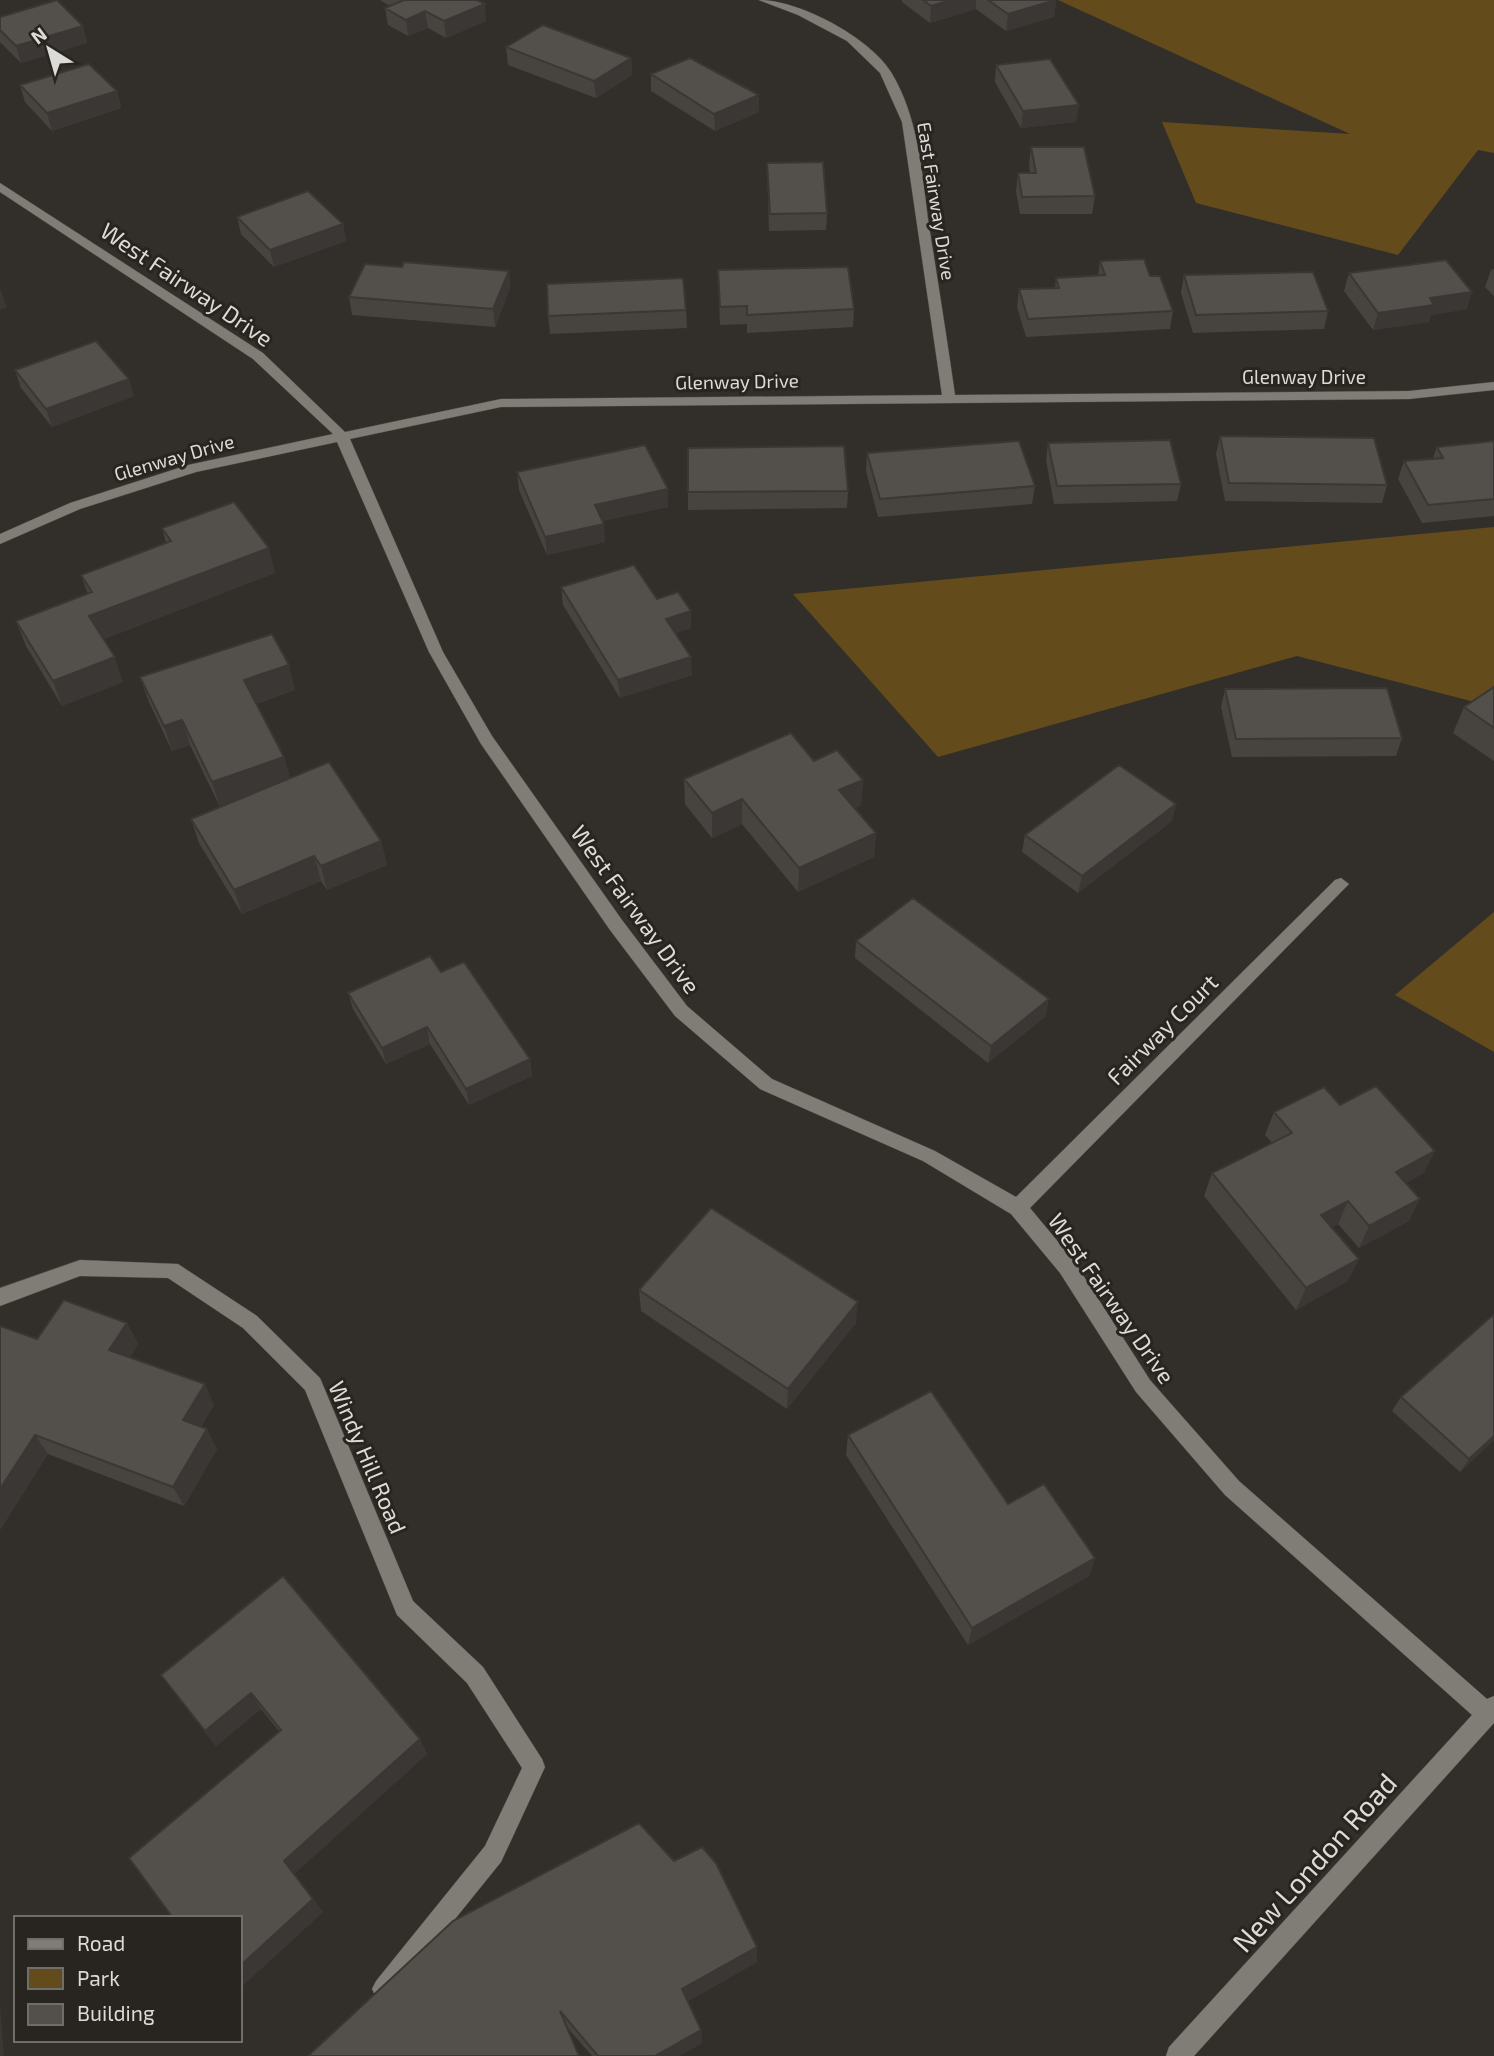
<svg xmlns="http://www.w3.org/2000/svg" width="1494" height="2056" viewBox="0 0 1494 2056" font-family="'Exo 2',sans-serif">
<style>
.green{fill:#634b1b}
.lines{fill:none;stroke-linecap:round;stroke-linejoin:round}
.minor-casing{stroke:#4d4a45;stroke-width:1}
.minor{fill:#807c76;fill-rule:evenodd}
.wall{fill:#474440}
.shaded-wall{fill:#3a3734}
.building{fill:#534f4a;stroke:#3a3734;stroke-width:2}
.labels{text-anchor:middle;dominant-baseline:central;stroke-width:6;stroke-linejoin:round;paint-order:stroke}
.far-street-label{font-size:19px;fill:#dddbd8;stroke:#282520}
.street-label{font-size:23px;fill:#dddbd8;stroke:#282520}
.near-street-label{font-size:28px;fill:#dddbd8;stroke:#282520}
</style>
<rect width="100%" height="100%" fill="#322f2a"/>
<!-- green -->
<path class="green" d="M 1058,0 L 1494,0 L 1494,153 L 1478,150 L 1398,255 L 1196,203 L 1162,122 L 1350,134 Z
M 1494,527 L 1494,707 L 1297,656 L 938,757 L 793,594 Z
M 1494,912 L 1494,1052 L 1395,995 Z"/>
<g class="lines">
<!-- minor casing -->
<g class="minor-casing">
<path id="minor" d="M 759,0 C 799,0 869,37 891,72 C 919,118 922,174 929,226 C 938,282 947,339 955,395 L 1409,391 L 1494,382 L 1494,390 L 1409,399 L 501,407 L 350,439 L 443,652 L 492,736 L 622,920 L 687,1006 L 772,1079 L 935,1151 L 1016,1197 L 1335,880 L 1341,878 L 1349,884 L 1030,1208 L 1074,1261 L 1150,1380 L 1239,1481 L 1487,1699 L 1494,1696 L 1494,1723 L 1194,2056 L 1166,2056 L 1169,2047 L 1472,1715 L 1225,1495 L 1136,1392 L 1060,1273 L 1011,1214 L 923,1161 L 760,1089 L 675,1016 L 610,930 L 481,744 L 429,652 L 337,442 L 196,472 L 80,509 L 0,544 L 0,534 L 70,503 L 188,465 L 333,434 L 253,359 L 0,192 L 0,183 L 263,353 L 345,432 L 501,399 L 942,395 L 902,122 L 880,73 L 847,41 L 798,15 Z
M 80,1260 L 178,1264 L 257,1316 L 320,1378 L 413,1601 L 483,1667 L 542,1759 L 545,1767 L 501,1862 L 392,1997 L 384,2001 L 376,1997 L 372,1989 L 376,1981 L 485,1846 L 522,1768 L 467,1683 L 397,1615 L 305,1390 L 243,1328 L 168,1278 L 80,1276 L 0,1306 L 0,1288 Z"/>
</g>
<!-- minor -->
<use href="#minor" class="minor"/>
</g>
<!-- wall -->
<path class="wall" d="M 381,0 L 477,0 L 486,21 L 446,38 L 428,28 L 408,36 L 388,25 L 385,8 L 390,6 L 381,1 Z
M 902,0 L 1056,0 L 1054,17 L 1006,31 L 976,9 L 930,23 L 902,2 Z
M 0,17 L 83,26 L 87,43 L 21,63 L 0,42 Z
M 506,47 L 631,58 L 632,75 L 596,98 L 508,65 Z
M 996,65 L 1076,122 L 1021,128 L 995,82 Z
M 651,74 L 759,112 L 715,131 L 651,91 Z
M 20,85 L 117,91 L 121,108 L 52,131 L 25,102 Z
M 1031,147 L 1095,196 L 1092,214 L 1020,214 L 1016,191 L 1018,173 L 1030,173 L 1029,164 Z
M 767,163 L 827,213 L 826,230 L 769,231 Z
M 237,217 L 343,224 L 346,241 L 274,267 L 241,234 Z
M 1100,261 L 1173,311 L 1170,329 L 1026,337 L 1017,307 L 1019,289 L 1055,288 L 1056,278 L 1098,276 Z
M 402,267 L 509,271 L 510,288 L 495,327 L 352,315 L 349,297 Z
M 1494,269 L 1494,296 L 1485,287 L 1491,270 Z
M 718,270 L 854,309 L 853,327 L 747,333 L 747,324 L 720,325 Z
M 1349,273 L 1467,309 L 1431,315 L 1429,322 L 1373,330 L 1344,291 Z
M 1184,275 L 1328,311 L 1324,329 L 1193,333 L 1181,293 Z
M 686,310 L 687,328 L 550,334 L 548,316 Z
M 15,370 L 134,396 L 52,427 L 21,388 Z
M 1220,436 L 1387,485 L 1382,503 L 1225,501 L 1216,454 Z
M 1494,441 L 1494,516 L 1422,523 L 1398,479 L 1404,461 L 1433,458 L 1437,447 Z
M 1048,443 L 1181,484 L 1177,501 L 1054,504 L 1046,460 Z
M 867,453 L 1035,486 L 1032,504 L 878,517 L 866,471 Z
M 517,472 L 668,489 L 668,507 L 602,521 L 605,542 L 547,555 L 519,490 Z
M 848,491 L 847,508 L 688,510 L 688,492 Z
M 162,528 L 275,573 L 104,639 L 123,682 L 62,706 L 26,646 L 16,621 L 88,594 L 81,575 L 166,543 Z
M 561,587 L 691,611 L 691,628 L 676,633 L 692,675 L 620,698 L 563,605 Z
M 140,677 L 295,690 L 256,704 L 284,757 L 290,778 L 381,841 L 387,865 L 327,890 L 321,881 L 242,914 L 199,843 L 191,819 L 220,807 L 190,745 L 172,751 L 149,702 Z
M 1494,687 L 1494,761 L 1453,733 L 1464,707 Z
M 1225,689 L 1402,738 L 1396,756 L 1232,757 L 1221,707 Z
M 814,761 L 863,780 L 861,805 L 855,808 L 876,833 L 874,857 L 798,892 L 742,824 L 712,838 L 685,804 L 684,779 Z
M 1176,804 L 1172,821 L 1078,893 L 1022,852 L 1025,835 Z
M 856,941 L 1046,1016 L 988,1063 L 855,958 Z
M 441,972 L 530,1059 L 532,1076 L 469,1105 L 430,1044 L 386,1064 L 353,1009 L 348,993 Z
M 1340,1105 L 1424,1173 L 1406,1183 L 1409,1221 L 1359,1248 L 1338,1224 L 1331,1227 L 1348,1281 L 1296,1310 L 1204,1196 L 1212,1173 L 1272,1143 L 1265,1135 L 1274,1112 Z
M 639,1290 L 856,1323 L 787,1409 L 641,1311 Z
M 1494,1314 L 1494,1440 L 1460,1472 L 1392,1411 L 1401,1397 Z
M 127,1323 L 138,1344 L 130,1357 L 214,1405 L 201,1427 L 217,1449 L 184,1506 L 48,1454 L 0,1530 L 0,1326 L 37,1339 Z
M 848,1435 L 1008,1504 L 1095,1558 L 1089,1576 L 968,1645 L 846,1455 Z
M 283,1576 L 420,1739 L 427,1754 L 294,1874 L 323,1912 L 240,1988 L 279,1731 L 261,1709 L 216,1746 L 161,1675 Z
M 757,1962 L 688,2001 L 701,2030 L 702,2043 L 679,2056 L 592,2056 L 566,2026 L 308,2056 Z"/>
<!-- shaded-wall -->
<path class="shaded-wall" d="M 951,0 L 976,0 L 976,9 L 930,23 L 931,6 Z
M 1056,0 L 1054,17 L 1006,31 L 1008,14 Z
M 485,4 L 486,21 L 446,38 L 444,21 Z
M 425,11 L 428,28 L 408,36 L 406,20 Z
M 83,26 L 87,43 L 21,63 L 16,46 Z
M 631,58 L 632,75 L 596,98 L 594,81 Z
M 117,91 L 121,108 L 52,131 L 47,113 Z
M 759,95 L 759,112 L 715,131 L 714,114 Z
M 1079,105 L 1076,122 L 1021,128 L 1023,111 Z
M 343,224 L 346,241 L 274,267 L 270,250 Z
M 509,271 L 510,288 L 495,327 L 493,309 Z
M 0,290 L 1,290 L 7,308 L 0,310 Z
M 1472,292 L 1467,309 L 1431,315 L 1429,322 L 1373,330 L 1378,313 L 1430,298 Z
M 129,379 L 134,396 L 52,427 L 46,409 Z
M 668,489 L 668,507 L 596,522 L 595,505 Z
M 604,524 L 605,542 L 547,555 L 545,537 Z
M 269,548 L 275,573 L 98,641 L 89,616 Z
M 691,611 L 691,628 L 667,636 L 666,619 Z
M 115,657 L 123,682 L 62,706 L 53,681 Z
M 691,657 L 692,675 L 620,698 L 618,680 Z
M 289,665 L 295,690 L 251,705 L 244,680 Z
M 182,720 L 190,745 L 172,751 L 164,726 Z
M 284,757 L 291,782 L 220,807 L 212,782 Z
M 863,780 L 861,805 L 838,815 L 839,790 Z
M 742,799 L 742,824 L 712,838 L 712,813 Z
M 1176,804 L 1172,821 L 1078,893 L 1082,876 Z
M 876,833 L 874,857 L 798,892 L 799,868 Z
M 381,841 L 387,865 L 327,890 L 321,866 Z
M 314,856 L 321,881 L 242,914 L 234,890 Z
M 1049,999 L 1046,1016 L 988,1063 L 991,1046 Z
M 427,1027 L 430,1044 L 386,1064 L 382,1048 Z
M 530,1059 L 532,1076 L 469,1105 L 466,1089 Z
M 1435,1151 L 1424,1173 L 1385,1194 L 1396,1172 Z
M 1420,1199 L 1409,1221 L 1359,1248 L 1369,1226 Z
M 1348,1201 L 1338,1224 L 1312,1237 L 1321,1215 Z
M 1359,1259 L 1348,1281 L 1296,1310 L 1306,1288 Z
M 858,1302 L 856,1323 L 787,1409 L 788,1389 Z
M 127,1323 L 138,1344 L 121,1370 L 109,1350 Z
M 205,1384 L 214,1405 L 193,1440 L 183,1420 Z
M 207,1429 L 217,1449 L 184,1506 L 173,1487 Z
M 35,1435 L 48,1454 L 0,1530 L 0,1489 Z
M 1494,1436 L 1494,1440 L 1460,1472 L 1469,1459 Z
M 1095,1558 L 1089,1576 L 968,1645 L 972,1628 Z
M 251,1693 L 261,1709 L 216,1746 L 205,1731 Z
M 420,1739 L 427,1754 L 294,1874 L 284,1861 Z
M 313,1899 L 323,1912 L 240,1988 L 240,1966 Z
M 757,1947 L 757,1962 L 684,2003 L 682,1989 Z
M 0,2004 L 4,2056 L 0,2056 Z
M 701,2030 L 702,2043 L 679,2056 L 655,2056 Z"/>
<!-- building -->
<path class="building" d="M 57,0 L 83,26 L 16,46 L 0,30 L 0,17 Z
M 404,0 L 477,0 L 485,4 L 444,21 L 425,11 L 406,20 L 385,8 Z
M 923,0 L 951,0 L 931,6 Z
M 988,0 L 1056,0 L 1008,14 Z
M 543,25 L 631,58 L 594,81 L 506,47 Z
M 690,58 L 759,95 L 714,114 L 651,74 Z
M 1050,59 L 1079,105 L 1023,111 L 996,65 Z
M 89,64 L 117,91 L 47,113 L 20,85 Z
M 1031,147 L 1084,147 L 1095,196 L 1022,197 L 1018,173 L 1036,173 Z
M 823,162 L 827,213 L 770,214 L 767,163 Z
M 308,191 L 343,224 L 270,250 L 237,217 Z
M 1144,259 L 1150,276 L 1160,276 L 1173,311 L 1028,319 L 1019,289 L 1059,288 L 1056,278 L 1105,275 L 1100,261 Z
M 1446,260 L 1472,292 L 1430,298 L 1434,305 L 1378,313 L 1349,273 Z
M 404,262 L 509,271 L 493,309 L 349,297 L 365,264 L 402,267 Z
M 848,267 L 854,309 L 747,315 L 747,306 L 720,307 L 718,270 Z
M 1313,272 L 1328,311 L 1196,315 L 1184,275 Z
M 683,278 L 686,310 L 548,316 L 547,284 Z
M 96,341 L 129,379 L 46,409 L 15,370 Z
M 1220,436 L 1374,438 L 1387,485 L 1229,483 Z
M 1170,440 L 1181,484 L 1057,486 L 1048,443 Z
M 1019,441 L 1035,486 L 880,499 L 867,453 Z
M 1494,441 L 1494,499 L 1428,505 L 1404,461 L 1443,458 L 1437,447 Z
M 645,445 L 668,489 L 595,505 L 604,524 L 545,537 L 517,472 Z
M 844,446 L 848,491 L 688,492 L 688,448 Z
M 234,502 L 269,548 L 89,616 L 115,657 L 53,681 L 16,621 L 92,592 L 81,575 L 171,541 L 162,528 Z
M 634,565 L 657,599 L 678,592 L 691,611 L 666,619 L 691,657 L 618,680 L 561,587 Z
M 272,634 L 289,665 L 244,680 L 284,757 L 212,782 L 182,720 L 164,726 L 140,677 Z
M 1494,687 L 1494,728 L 1464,707 Z
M 1387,688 L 1402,738 L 1236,739 L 1225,689 Z
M 791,733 L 814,761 L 837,750 L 863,780 L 839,790 L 876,833 L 799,868 L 742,799 L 712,813 L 684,779 Z
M 329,762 L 381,841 L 321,866 L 314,856 L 234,890 L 191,819 Z
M 1119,765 L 1176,804 L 1082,876 L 1025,835 Z
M 913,898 L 1049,999 L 991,1046 L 856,941 Z
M 430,956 L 441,972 L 464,962 L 530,1059 L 466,1089 L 427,1027 L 382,1048 L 348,993 Z
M 1376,1086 L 1435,1151 L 1396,1172 L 1420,1199 L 1369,1226 L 1348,1201 L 1321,1215 L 1359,1259 L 1306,1288 L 1212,1173 L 1292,1133 L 1274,1112 L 1324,1087 L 1340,1105 Z
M 711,1208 L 858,1302 L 788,1389 L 639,1290 Z
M 64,1300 L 127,1323 L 109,1350 L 205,1384 L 183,1420 L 207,1429 L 173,1487 L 35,1435 L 0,1489 L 0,1326 L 37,1339 Z
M 1494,1314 L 1494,1436 L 1469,1459 L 1401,1397 Z
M 931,1391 L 1008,1504 L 1044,1484 L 1095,1558 L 972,1628 L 848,1435 Z
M 283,1576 L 420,1739 L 284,1861 L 313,1899 L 240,1966 L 240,1918 L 173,1918 L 129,1858 L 281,1730 L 251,1693 L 205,1731 L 161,1675 Z
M 639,1823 L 674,1861 L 702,1847 L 716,1863 L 757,1947 L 682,1989 L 701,2030 L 655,2056 L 598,2056 L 560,2011 L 579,2056 L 308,2056 L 453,1921 Z"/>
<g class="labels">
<!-- far-street labels -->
<g class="far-street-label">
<text transform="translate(937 201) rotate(81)">East Fairway Drive</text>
<text x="1304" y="376">Glenway Drive</text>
<text transform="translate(737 381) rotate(-1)">Glenway Drive</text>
<text transform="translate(174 457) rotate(-16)">Glenway Drive</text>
</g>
<!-- street labels -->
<g class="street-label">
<text transform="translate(187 284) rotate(34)">West Fairway Drive</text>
<text transform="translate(636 909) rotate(54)">West Fairway Drive</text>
<text transform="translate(1162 1029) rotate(-45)">Fairway Court</text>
<text transform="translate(1112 1298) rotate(55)">West Fairway Drive</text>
<text transform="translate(368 1457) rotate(67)">Windy Hill Road</text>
</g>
<!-- near-street labels -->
<g class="near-street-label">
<text transform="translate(1314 1862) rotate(-48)">New London Road</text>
</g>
</g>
<!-- legend -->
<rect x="14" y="1916" width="228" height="126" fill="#282520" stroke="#706e6a" stroke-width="2"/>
<rect x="28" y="1939" width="35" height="10" fill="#807c76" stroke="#706e6a" stroke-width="2"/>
<text x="77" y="1951" font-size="21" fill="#dddbd8">Road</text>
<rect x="28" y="1968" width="35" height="21" fill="#634b1b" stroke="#706e6a" stroke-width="2"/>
<text x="77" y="1986" font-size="21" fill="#dddbd8">Park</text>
<rect x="28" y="2004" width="35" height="21" fill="#534f4a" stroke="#706e6a" stroke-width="2"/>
<text x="77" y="2021" font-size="21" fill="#dddbd8">Building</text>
<!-- north arrow -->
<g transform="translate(49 49) rotate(323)" stroke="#282520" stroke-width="5" paint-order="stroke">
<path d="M0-5L12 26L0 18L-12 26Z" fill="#dddbd8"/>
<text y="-10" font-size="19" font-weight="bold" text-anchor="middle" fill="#dddbd8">N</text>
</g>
</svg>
